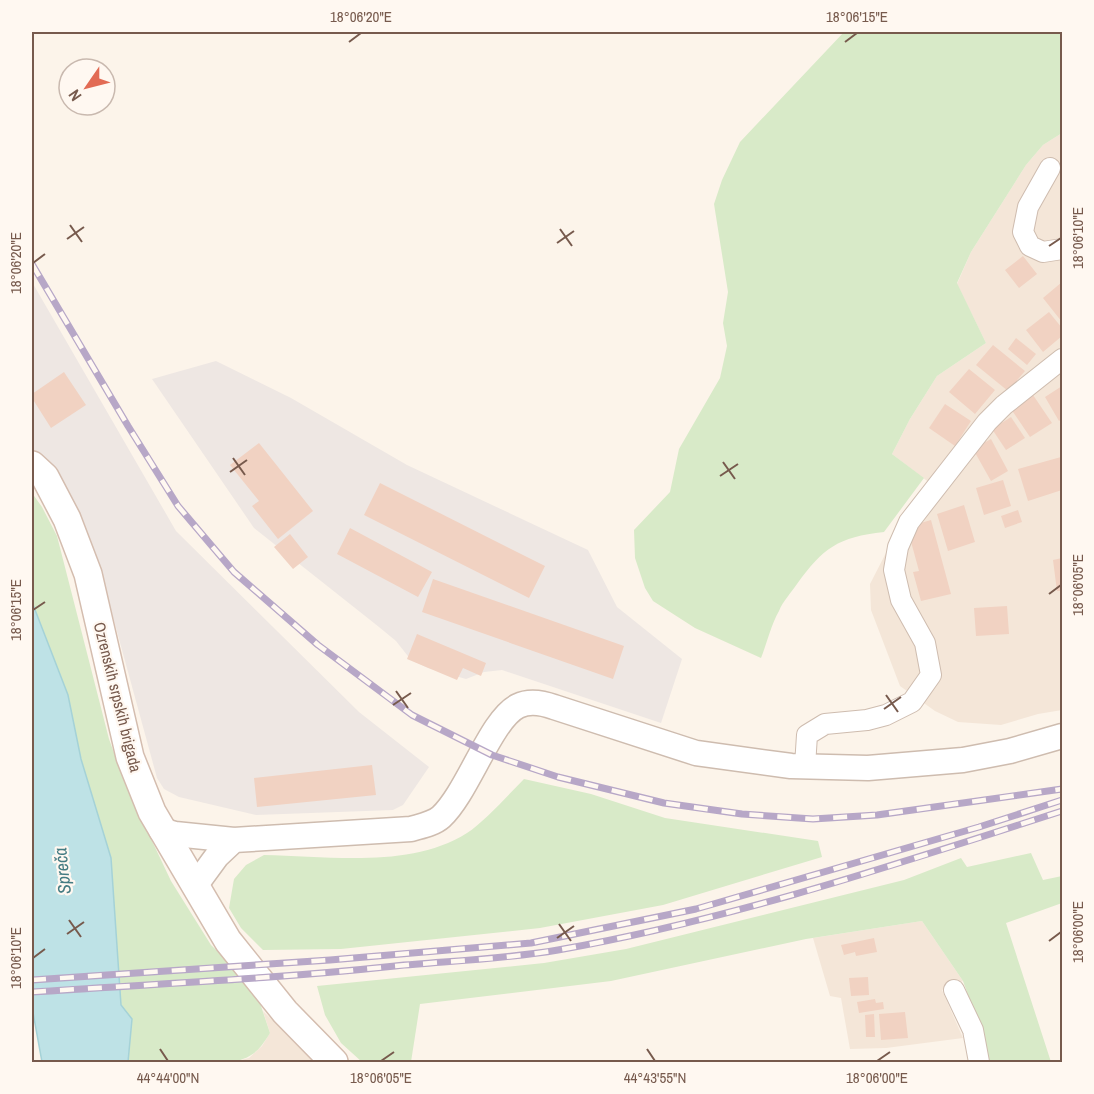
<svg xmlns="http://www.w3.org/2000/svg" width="1094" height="1094" viewBox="0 0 1094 1094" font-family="'Archivo Narrow',sans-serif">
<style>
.residential{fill:#f4e6d8}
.industrial{fill:#eee7e3}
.green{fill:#d8eac8}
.water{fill:#bee2e6;stroke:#a5d2d7;stroke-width:1.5}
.building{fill:#f1d2c2}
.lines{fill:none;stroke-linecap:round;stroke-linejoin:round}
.minor-casing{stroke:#cebcaf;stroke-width:22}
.tertiary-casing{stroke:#cebcaf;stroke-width:27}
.secondary-casing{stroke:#d4bdaf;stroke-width:30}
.minor{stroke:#fff;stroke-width:20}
.tertiary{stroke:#fff;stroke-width:24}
.secondary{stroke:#fff;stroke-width:27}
.rail-casing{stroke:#b7a7c7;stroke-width:7}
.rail{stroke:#fff8f1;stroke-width:4.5;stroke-dasharray:14;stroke-linecap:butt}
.ticks{fill:none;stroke:#775a4d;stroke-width:2}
.labels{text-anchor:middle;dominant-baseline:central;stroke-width:4.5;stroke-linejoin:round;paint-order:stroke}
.street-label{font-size:16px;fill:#775a4d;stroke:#fff8f1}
.water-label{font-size:18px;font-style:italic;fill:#447b82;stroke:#fff8f1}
.neatline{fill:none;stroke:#775a4d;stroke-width:2}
.ticks-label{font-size:15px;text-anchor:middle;fill:#775a4d}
</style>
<rect width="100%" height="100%" fill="#fcf4ea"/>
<!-- residential -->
<path class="residential" d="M 1062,133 L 1062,710 L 1038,714 L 1001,725 L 958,722 L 935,711 L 900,686 L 871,610 L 870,584 L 889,547 L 935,487 L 892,454 L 910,419 L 937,376 L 986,343 L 957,284 L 971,252 L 1026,165 L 1043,145 Z
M 922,921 L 963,981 L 942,990 L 963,1038 L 886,1048 L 850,1049 L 841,998 L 830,996 L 813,938 Z
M 263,1011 L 315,1062 L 233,1062 L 249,1058 L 262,1046 L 270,1033 Z"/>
<!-- industrial -->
<path class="industrial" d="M 32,282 L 176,531 L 359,712 L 429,767 L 403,805 L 393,810 L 256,815 L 179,797 L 164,789 L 157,778 L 98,562 L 42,457 L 32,449 Z
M 216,361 L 291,398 L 407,465 L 588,550 L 617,607 L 682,659 L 661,723 L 502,670 L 484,672 L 466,679 L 428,668 L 411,660 L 396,641 L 379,627 L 254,528 L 152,379 Z"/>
<!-- green -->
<path class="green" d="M 844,32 L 1062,32 L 1062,133 L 1043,145 L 1026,165 L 971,252 L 957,283 L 986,343 L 937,376 L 910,419 L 892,454 L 924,478 L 884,532 C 838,537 823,548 797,584 C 791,593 783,601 779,611 C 771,625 767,643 761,658 L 695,628 L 653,601 L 645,588 L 635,558 L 634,530 L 670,492 L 679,449 L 720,378 L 727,346 L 723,323 L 728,292 L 714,204 L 722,180 L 740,142 Z
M 32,493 L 42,507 L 57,536 L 109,739 L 126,786 L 171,881 L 211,945 L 255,988 L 270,1033 C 259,1051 253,1057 233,1062 L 128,1062 L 132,1019 L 121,1005 L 111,858 L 81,759 L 68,695 L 32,602 Z
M 524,779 L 591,794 L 665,818 L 818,841 L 822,857 L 663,905 L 540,928 L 341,949 L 263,950 L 241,928 L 229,908 L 234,879 L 246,865 L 264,855 C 329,856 410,869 467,833 C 484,822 509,794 524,779 Z
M 1031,853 L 1043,880 L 1062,876 L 1062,903 L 1006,923 L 1051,1062 L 985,1062 L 979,1025 L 963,981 L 922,921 L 806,939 L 611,981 L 420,1004 L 411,1062 L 362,1062 L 341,1043 L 325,1015 L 317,986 L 544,963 L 626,949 L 904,880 L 961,858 L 967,867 Z"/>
<!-- water -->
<path class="water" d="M 32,602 L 68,695 L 81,759 L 111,858 L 121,1005 L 132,1019 L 128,1062 L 42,1062 L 32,1007 Z"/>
<!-- building -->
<path class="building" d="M 1023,256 L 1037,274 L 1019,288 L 1005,270 Z
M 1062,282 L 1062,322 L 1043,298 Z
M 1049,312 L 1062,328 L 1062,336 L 1043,352 L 1026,330 Z
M 1016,338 L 1036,354 L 1027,365 L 1008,349 Z
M 993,345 L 1025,371 L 1008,391 L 976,365 Z
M 969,369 L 995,390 L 975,414 L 949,392 Z
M 64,372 L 86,405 L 51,428 L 32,398 L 32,394 Z
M 1062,386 L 1062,419 L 1059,421 L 1045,397 Z
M 1033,395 L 1052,423 L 1030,437 L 1011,409 Z
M 945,404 L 971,421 L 955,446 L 929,428 Z
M 1011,417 L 1025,438 L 1006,450 L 992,429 Z
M 991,439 L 1008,471 L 991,481 L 973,449 Z
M 259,443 L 313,511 L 278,539 L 252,506 L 259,501 L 230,465 Z
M 1061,457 L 1062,490 L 1028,501 L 1018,469 Z
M 1003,480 L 1011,506 L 984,515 L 976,488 Z
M 380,483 L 545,566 L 529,598 L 364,515 Z
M 964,505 L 975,542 L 948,551 L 937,514 Z
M 1018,510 L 1022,522 L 1005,528 L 1001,516 Z
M 931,520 L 951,594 L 921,601 L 913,572 L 919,571 L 907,527 Z
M 350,528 L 432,572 L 418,597 L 337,554 Z
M 290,534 L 308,557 L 293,569 L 274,547 Z
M 1062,558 L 1062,591 L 1057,591 L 1053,560 Z
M 433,579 L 624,646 L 613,679 L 422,612 Z
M 1007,606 L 1009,634 L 976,636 L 974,608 Z
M 417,634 L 486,663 L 481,676 L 463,668 L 457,680 L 407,659 Z
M 372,765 L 376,795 L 257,807 L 254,778 Z
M 874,938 L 877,952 L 856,956 L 855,952 L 844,955 L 841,945 Z
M 868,977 L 869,995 L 851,996 L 849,978 Z
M 875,999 L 876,1003 L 883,1002 L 884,1009 L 859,1013 L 857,1002 Z
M 905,1012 L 908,1038 L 881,1040 L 879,1014 Z
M 874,1014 L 875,1037 L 866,1037 L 865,1015 Z"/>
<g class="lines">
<!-- minor casing -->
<g class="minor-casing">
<path id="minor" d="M 1050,168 L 1028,207 L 1023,232 L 1030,246 L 1043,252 L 1062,249
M 805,766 L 807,735 L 825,724 L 867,720 L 886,715 L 912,702 L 931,675 L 925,643 L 901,600 L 894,570 L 898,547 L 909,522 L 987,422 L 1004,405 L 1062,359
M 954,990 L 973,1030 L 979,1062"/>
</g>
<!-- tertiary casing -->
<g class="tertiary-casing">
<path id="tertiary" d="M 161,830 L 175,834 L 234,840 L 411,829 C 421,826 433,824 441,817 C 468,792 491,719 518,706 C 530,700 543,703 554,707 L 696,753 L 791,766 L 868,768 L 963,760 L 1010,751 L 1062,736
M 195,886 L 217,856 L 234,840"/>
</g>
<!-- secondary casing -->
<g class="secondary-casing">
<path id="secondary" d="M 32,465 L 45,477 L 67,519 L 88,574 L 130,757 L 152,812 L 228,941 L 285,1012 L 334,1062"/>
</g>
<!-- minor -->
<use href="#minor" class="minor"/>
<!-- tertiary -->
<use href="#tertiary" class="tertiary"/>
<!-- secondary -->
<use href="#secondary" class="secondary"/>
<!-- rail casing -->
<g class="rail-casing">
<path id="rail" d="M 32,264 L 128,426 L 178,506 L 234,572 L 318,645 L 412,715 L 492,755 L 558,777 L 664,803 L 742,814 L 813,819 L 877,815 L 1062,789
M 32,980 L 330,960 L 531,943 L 696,909 L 979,827 L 1062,800
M 32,992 C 153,984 274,979 395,966 C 450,961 505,959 558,950 C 730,920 897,864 1062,811"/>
</g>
<!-- rail -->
<use href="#rail" class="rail"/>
</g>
<!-- ticks -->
<path class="ticks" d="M 349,42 L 361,33M 845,42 L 857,33M 70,225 L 82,242M 560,229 L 572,246M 67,239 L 84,227M 557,243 L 574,231M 1049,246 L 1061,238M 33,263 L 45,254M 233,458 L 245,475M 723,462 L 735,479M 230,472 L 247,460M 720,476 L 738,464M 1049,594 L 1061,585M 33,610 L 45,602M 396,691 L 408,708M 886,695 L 898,712M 393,705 L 411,693M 884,709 L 901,697M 69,920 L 81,937M 559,924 L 571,941M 67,934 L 84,922M 557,938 L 574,926M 1049,941 L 1061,932M 33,958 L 45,949M 160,1049 L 168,1061M 647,1049 L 655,1061M 381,1061 L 394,1052M 877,1061 L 890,1052"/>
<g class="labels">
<!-- street labels -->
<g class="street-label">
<text transform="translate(118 697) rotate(76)">Ozrenskih srpskih brigada</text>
</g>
<!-- water labels -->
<g class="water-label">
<text transform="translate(62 871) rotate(-96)">Spreča</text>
</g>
</g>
<!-- border -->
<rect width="1094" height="1094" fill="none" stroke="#fff8f1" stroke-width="66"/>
<!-- north arrow -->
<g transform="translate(87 87) rotate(235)"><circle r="28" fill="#fff8f1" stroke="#c9b9af" stroke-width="1.5"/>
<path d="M0-4.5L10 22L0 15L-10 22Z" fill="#e26b54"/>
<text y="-9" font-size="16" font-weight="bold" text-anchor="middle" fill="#775a4d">N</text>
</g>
<rect x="33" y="33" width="1028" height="1028" class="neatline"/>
<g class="ticks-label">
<text x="361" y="22">18°06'20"E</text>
<text x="857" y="22">18°06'15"E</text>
<text transform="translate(1078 238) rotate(-90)" y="5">18°06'10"E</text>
<text transform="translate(16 263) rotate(-90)" y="5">18°06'20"E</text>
<text transform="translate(1078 585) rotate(-90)" y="5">18°06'05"E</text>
<text transform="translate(16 610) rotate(-90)" y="5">18°06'15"E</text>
<text transform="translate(1078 932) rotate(-90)" y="5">18°06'00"E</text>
<text transform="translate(16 958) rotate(-90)" y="5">18°06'10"E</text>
<text x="168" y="1083">44°44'00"N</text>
<text x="381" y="1083">18°06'05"E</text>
<text x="655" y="1083">44°43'55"N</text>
<text x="877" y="1083">18°06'00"E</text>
</g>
</svg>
